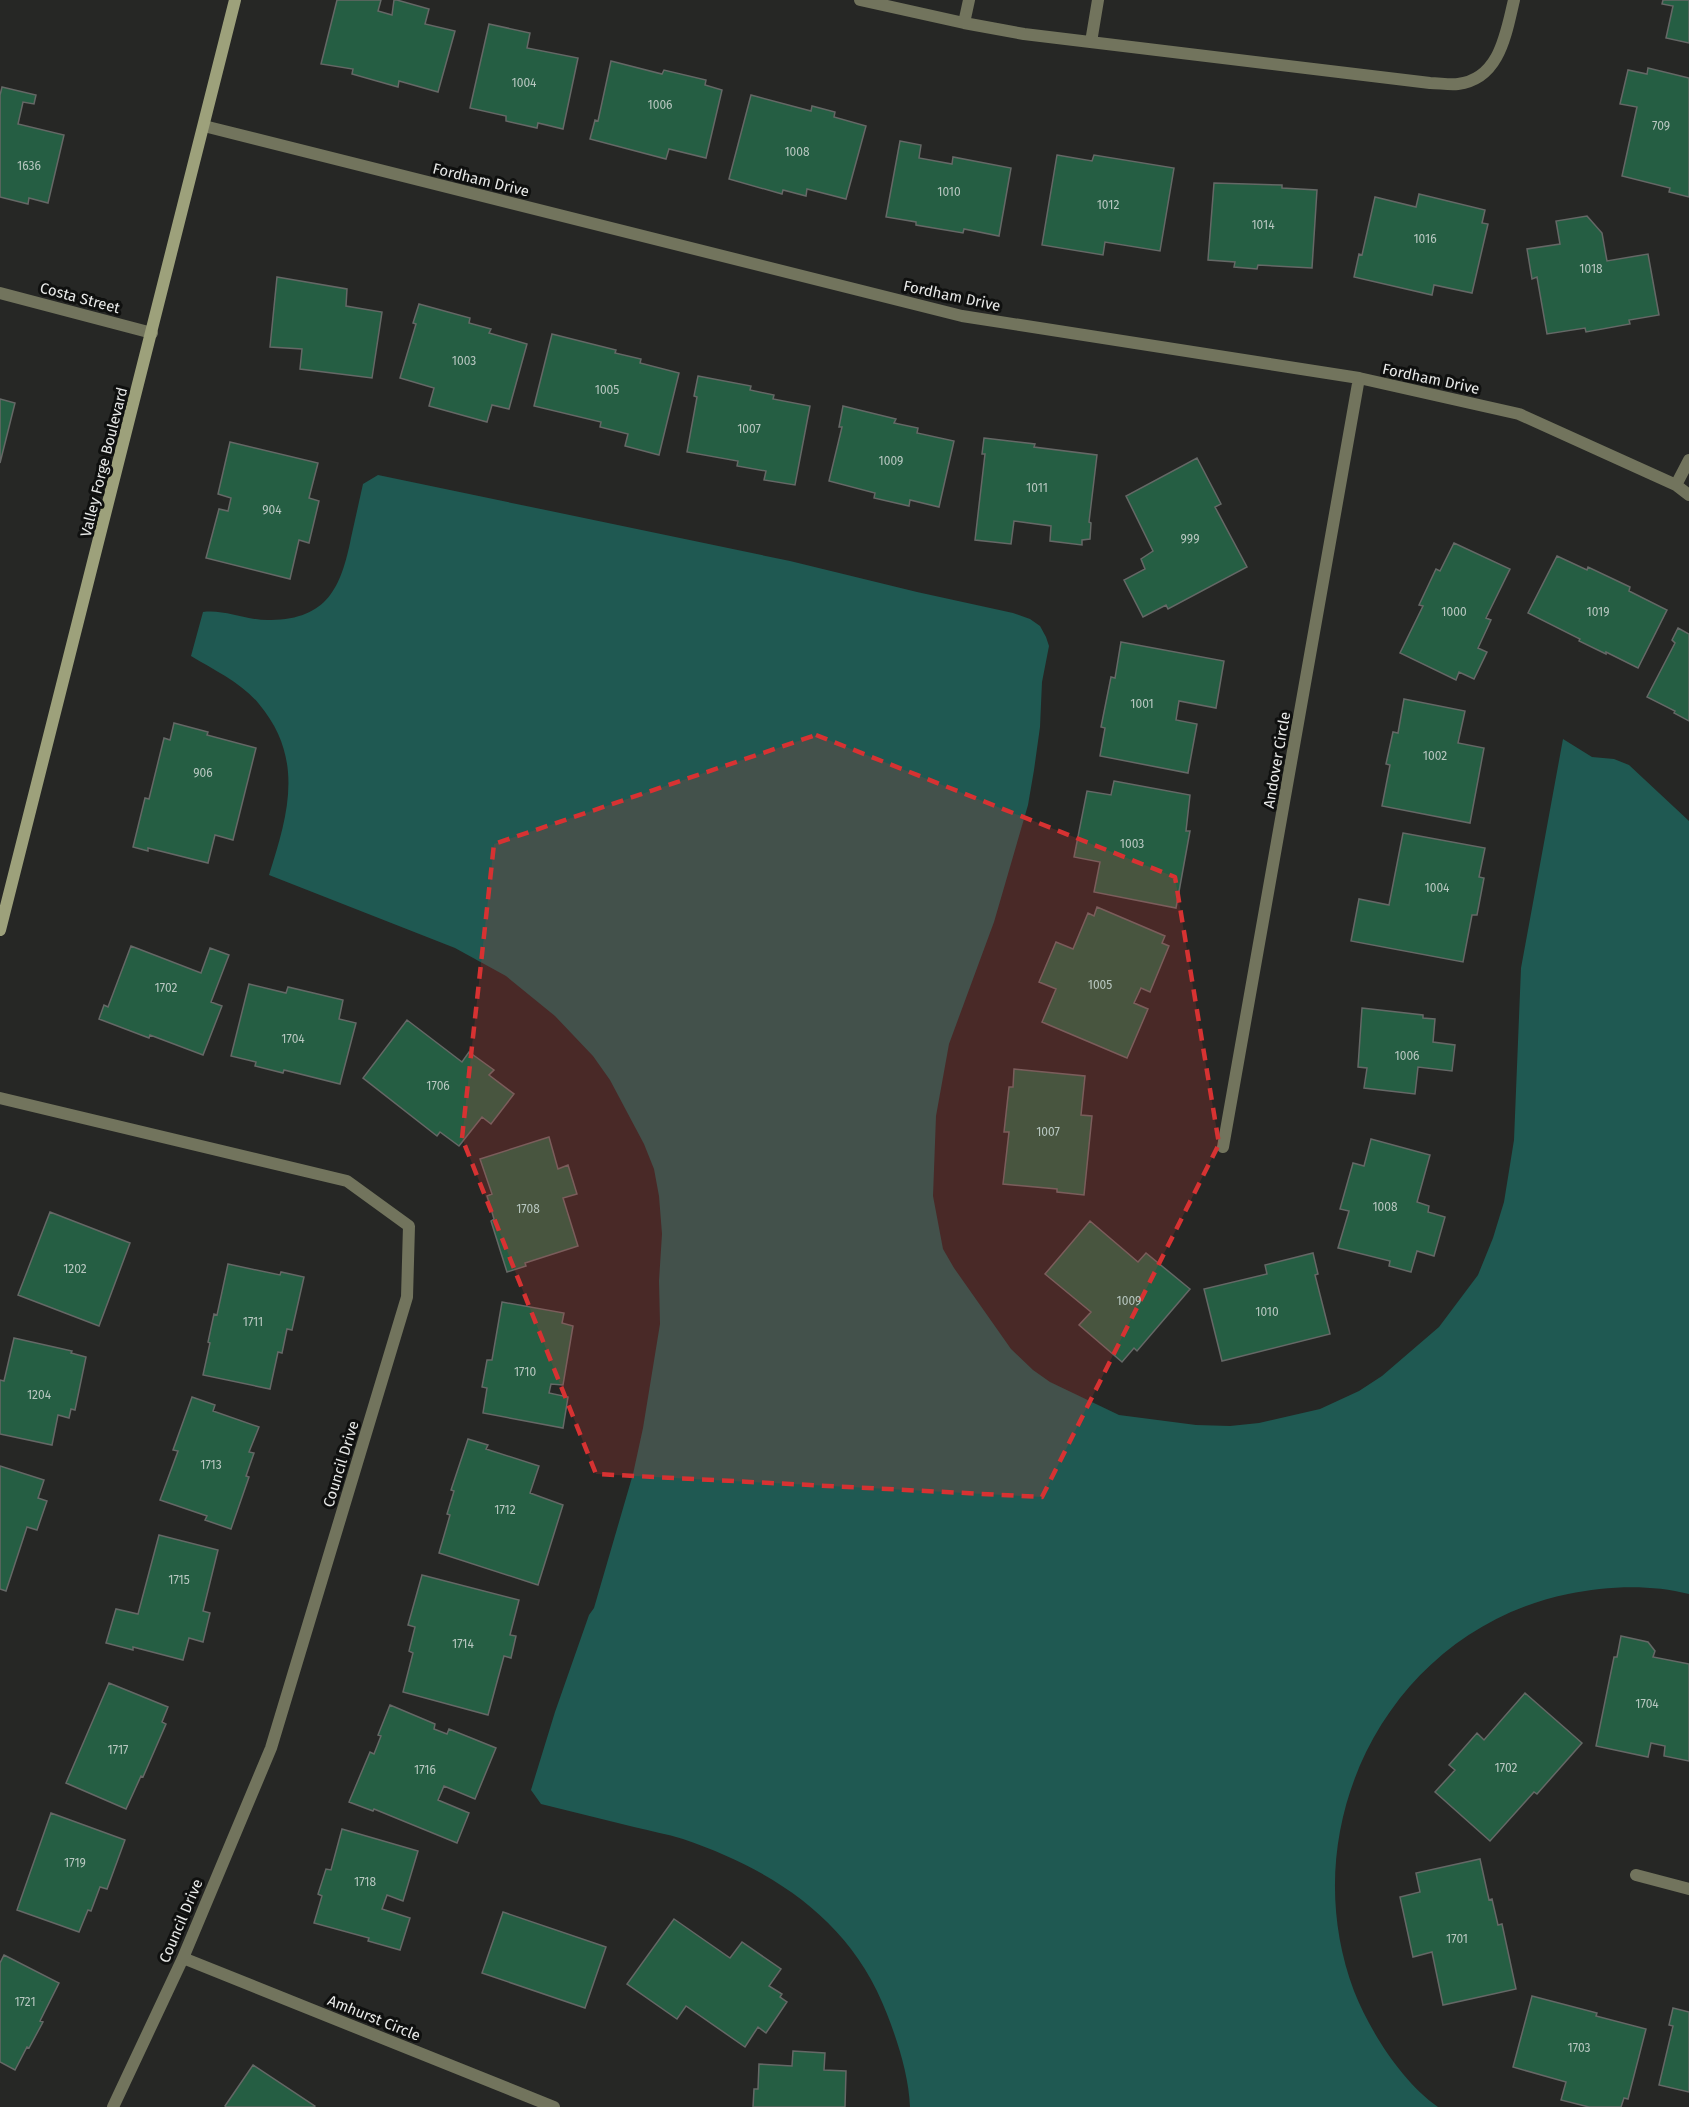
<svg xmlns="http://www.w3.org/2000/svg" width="1689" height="2107" viewBox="0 0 1689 2107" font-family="'Fira Sans',sans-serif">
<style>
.water{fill:#1f5952}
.building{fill:#255e43;stroke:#656866;stroke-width:1.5}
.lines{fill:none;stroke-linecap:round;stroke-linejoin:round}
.lane{stroke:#72745d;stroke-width:12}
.street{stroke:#72745d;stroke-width:12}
.secondary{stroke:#9da17b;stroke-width:12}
.marked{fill:#d73232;fill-opacity:0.2;stroke:#d73232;stroke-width:4.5;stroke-dasharray:12 8;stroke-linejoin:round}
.labels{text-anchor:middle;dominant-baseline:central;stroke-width:6;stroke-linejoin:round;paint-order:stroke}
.number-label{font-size:12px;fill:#b8c7c0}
.street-label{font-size:15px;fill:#e9eae9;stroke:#0f100f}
</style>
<rect width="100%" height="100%" fill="#262725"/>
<!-- water -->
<path class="water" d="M 378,475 L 790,561 L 917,592 L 1013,613 L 1030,619 L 1040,626 L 1046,637 L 1049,646 L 1042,682 L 1040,727 L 1034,770 L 1028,805 L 994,922 L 949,1044 L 936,1116 L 933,1196 L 943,1249 L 954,1268 L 1011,1349 L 1033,1370 L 1050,1382 L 1119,1415 L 1196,1425 L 1230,1426 L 1259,1423 L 1320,1409 L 1359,1391 L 1382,1376 L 1439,1327 L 1478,1275 L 1493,1238 L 1504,1202 L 1514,1140 L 1521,968 L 1563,739 L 1592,757 L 1614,759 L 1629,765 L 1689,821 L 1689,1594 C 1650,1584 1607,1586 1568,1594 C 1390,1631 1291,1823 1354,1991 C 1370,2031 1401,2081 1438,2107 L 910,2107 C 909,2077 898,2042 887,2014 C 852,1921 774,1870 683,1839 C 667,1834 650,1831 634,1827 C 603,1819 572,1812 541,1804 L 531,1790 L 555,1712 L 589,1615 L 594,1608 L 633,1474 L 643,1428 L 660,1324 L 659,1281 L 662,1234 L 659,1196 L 654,1169 L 644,1144 L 610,1080 L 593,1056 L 555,1016 L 506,976 L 455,948 L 269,875 C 288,815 305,759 259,704 C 242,683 214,670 191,656 L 203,612 C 225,609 247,621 271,620 C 327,619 341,588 351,538 C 355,520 359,502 363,484 Z"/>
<!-- building -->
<path class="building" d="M 337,0 L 381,0 L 378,11 L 392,15 L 394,0 L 397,0 L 429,9 L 425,24 L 455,31 L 438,92 L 399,81 L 398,87 L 352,74 L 353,69 L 321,64 Z
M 1663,0 L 1689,0 L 1689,43 L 1666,38 L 1673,6 L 1662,4 Z
M 489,24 L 530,33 L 527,48 L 578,58 L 563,129 L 538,123 L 537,128 L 506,121 L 506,116 L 470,108 Z
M 611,61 L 662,74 L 664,70 L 706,80 L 705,85 L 722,90 L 706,158 L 669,149 L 666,159 L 590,139 L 595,120 L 598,121 Z
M 1648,68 L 1689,78 L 1689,197 L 1669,192 L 1670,188 L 1622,176 L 1637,107 L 1620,104 L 1628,70 L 1647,74 Z
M 2,87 L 36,95 L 34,104 L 23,102 L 18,124 L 64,135 L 48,203 L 29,198 L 28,204 L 0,197 L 0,95 Z
M 751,95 L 811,111 L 812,106 L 835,112 L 834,117 L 866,126 L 846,199 L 807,189 L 806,196 L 783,190 L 782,194 L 729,179 Z
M 900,141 L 921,145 L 919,158 L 952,164 L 953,157 L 1011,168 L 999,236 L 964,229 L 963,233 L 916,225 L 916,222 L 886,217 Z
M 1057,155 L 1092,161 L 1094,155 L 1174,168 L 1160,251 L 1105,242 L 1103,255 L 1042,245 Z
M 1214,183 L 1282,185 L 1282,188 L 1317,190 L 1312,268 L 1258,265 L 1257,269 L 1234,267 L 1235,262 L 1208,260 Z
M 1419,194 L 1485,210 L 1482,223 L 1488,224 L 1472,293 L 1434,285 L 1432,295 L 1354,277 L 1359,254 L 1362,255 L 1375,197 L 1416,207 Z
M 1587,216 L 1602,233 L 1607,261 L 1648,254 L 1659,315 L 1629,320 L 1630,324 L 1586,332 L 1585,328 L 1547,334 L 1537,277 L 1532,279 L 1527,249 L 1560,244 L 1556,221 Z
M 277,277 L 347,289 L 346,306 L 382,312 L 372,378 L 300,369 L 302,349 L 270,347 Z
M 419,304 L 470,318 L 469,323 L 491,329 L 489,333 L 527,344 L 509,409 L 492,405 L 487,422 L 429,406 L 434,388 L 400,378 L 416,324 L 413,323 Z
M 552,334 L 616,350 L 615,353 L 641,359 L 640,363 L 679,373 L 659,455 L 625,446 L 628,434 L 600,427 L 601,422 L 534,406 Z
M 698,376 L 751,386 L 750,390 L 774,395 L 773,399 L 810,406 L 795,485 L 764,480 L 766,471 L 737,466 L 738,461 L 687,452 L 697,397 L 694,396 Z
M 0,399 L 15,403 L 0,463 Z
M 843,406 L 896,419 L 894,423 L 918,428 L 917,433 L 954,441 L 939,507 L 910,500 L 909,506 L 874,498 L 875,493 L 829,481 L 842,427 L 839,427 Z
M 984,438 L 1035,444 L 1034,447 L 1097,455 L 1089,522 L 1091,523 L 1090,539 L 1082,540 L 1082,545 L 1050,541 L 1051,526 L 1014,521 L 1011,544 L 975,540 L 985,454 L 982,454 Z
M 230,442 L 318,463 L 309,498 L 319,501 L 309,543 L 299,540 L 290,579 L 206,558 L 219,509 L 228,511 L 231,498 L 218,494 Z
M 1197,458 L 1221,504 L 1215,507 L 1247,567 L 1168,609 L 1166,605 L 1143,617 L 1124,580 L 1145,569 L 1141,559 L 1153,551 L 1126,496 Z
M 1454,543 L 1510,569 L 1486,618 L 1491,620 L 1478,648 L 1487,652 L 1474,679 L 1459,672 L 1456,680 L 1400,653 L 1423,606 L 1419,605 L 1436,569 L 1440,571 Z
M 1557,556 L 1587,570 L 1588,567 L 1630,587 L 1629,591 L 1667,610 L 1638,668 L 1606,652 L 1606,654 L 1579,641 L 1580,639 L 1528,613 Z
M 1678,628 L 1689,634 L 1689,721 L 1674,713 L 1675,711 L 1647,697 L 1675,643 L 1672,640 Z
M 1121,642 L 1224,661 L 1216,708 L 1179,701 L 1176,720 L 1197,724 L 1188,773 L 1100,756 L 1105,728 L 1101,727 L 1111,677 L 1115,678 Z
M 1404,699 L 1465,711 L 1458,743 L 1484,748 L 1470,823 L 1382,806 L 1390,765 L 1386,764 L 1393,732 L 1398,733 Z
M 174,723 L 208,732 L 207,735 L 256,748 L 233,840 L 215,835 L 208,863 L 148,848 L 148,851 L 133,847 L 145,798 L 149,799 L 164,738 L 170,740 Z
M 1114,781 L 1190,795 L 1186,831 L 1190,831 L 1176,908 L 1094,892 L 1100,862 L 1074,857 L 1087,791 L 1111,795 Z
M 1403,833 L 1485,848 L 1479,877 L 1484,878 L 1477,915 L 1472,915 L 1463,962 L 1351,941 L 1359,899 L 1389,905 Z
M 1097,907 L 1165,936 L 1162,943 L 1169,946 L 1150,992 L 1141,988 L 1134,1003 L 1148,1009 L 1127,1058 L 1042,1022 L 1056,989 L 1039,982 L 1056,942 L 1073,949 L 1088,913 L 1094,916 Z
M 131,946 L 201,973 L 210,948 L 229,955 L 211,1002 L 222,1006 L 203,1055 L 150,1035 L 149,1038 L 99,1019 L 104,1005 L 108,1007 Z
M 249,984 L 286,993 L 288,987 L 343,1000 L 339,1019 L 356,1023 L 340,1084 L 284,1070 L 283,1073 L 255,1066 L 256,1062 L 231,1056 Z
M 1362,1008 L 1423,1015 L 1423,1018 L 1435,1019 L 1433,1042 L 1455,1045 L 1452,1071 L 1418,1067 L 1415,1094 L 1364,1088 L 1367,1068 L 1358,1067 Z
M 407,1020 L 462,1062 L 469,1052 L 494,1070 L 489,1075 L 514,1094 L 491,1124 L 482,1117 L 459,1146 L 440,1132 L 437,1136 L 363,1078 Z
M 1014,1069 L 1085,1076 L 1081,1115 L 1092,1116 L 1084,1195 L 1057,1192 L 1057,1189 L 1003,1184 L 1009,1132 L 1004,1132 L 1009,1087 L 1013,1087 Z
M 549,1137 L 558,1169 L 568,1165 L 577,1194 L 563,1198 L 578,1246 L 525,1263 L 526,1266 L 507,1272 L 491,1221 L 494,1219 L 487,1196 L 492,1194 L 480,1159 Z
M 1371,1139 L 1430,1155 L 1417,1202 L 1429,1206 L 1428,1212 L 1445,1217 L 1434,1256 L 1417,1251 L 1411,1272 L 1389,1266 L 1390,1261 L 1338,1248 L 1349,1211 L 1340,1209 L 1353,1163 L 1364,1166 Z
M 50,1212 L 130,1243 L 99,1326 L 18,1295 Z
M 1090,1221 L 1138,1262 L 1146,1253 L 1190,1289 L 1137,1351 L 1134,1348 L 1122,1362 L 1079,1325 L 1091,1312 L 1045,1274 Z
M 1313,1253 L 1318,1274 L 1315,1275 L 1330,1334 L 1222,1361 L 1204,1289 L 1267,1274 L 1265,1265 Z
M 228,1264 L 280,1275 L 281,1272 L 304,1277 L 292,1330 L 287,1329 L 282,1353 L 278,1352 L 270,1389 L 203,1375 L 210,1343 L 208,1342 L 214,1314 L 217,1315 Z
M 502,1302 L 564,1313 L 562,1323 L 573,1326 L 563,1385 L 551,1384 L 549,1393 L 568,1397 L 563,1428 L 483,1413 L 487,1388 L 482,1387 L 487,1360 L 492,1360 Z
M 14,1338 L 72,1351 L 71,1353 L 86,1357 L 75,1410 L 71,1409 L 69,1418 L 58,1415 L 52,1445 L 0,1434 L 0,1380 L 4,1381 Z
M 192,1397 L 215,1405 L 213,1411 L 259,1427 L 249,1452 L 254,1453 L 246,1476 L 249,1477 L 231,1529 L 205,1520 L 207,1516 L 160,1500 L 178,1451 L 173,1450 Z
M 468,1439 L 488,1445 L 486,1449 L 539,1466 L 530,1493 L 563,1505 L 538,1585 L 439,1553 L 450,1515 L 447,1514 L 454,1491 L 451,1490 Z
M 0,1466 L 44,1480 L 38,1498 L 47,1501 L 37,1530 L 27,1527 L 6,1591 L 0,1589 Z
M 159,1535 L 218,1550 L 203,1611 L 210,1613 L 203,1642 L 189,1638 L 183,1660 L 133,1647 L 133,1650 L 106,1643 L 116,1609 L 138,1614 Z
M 422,1575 L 519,1600 L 510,1635 L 516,1636 L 511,1658 L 504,1656 L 488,1715 L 403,1692 L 413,1653 L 409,1651 L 415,1627 L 408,1625 Z
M 1621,1636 L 1648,1642 L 1655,1651 L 1653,1657 L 1689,1664 L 1689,1761 L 1664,1756 L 1665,1746 L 1651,1743 L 1648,1757 L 1596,1746 L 1614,1657 L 1617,1657 Z
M 109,1683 L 168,1707 L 162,1722 L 166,1724 L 143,1777 L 141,1776 L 126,1809 L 66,1783 Z
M 1525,1693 L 1582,1743 L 1537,1794 L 1534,1792 L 1490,1841 L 1435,1792 L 1455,1770 L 1449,1765 L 1477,1733 L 1484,1740 Z
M 390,1705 L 435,1724 L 434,1729 L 447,1734 L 449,1729 L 496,1748 L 475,1799 L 444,1786 L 438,1800 L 469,1813 L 457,1843 L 374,1809 L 373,1811 L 349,1802 L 370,1752 L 374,1754 L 381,1736 L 378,1735 Z
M 51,1813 L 125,1840 L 107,1889 L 100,1887 L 91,1911 L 88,1910 L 79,1932 L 17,1910 Z
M 342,1829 L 418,1851 L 403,1901 L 387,1895 L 382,1909 L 410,1918 L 400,1950 L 368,1941 L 369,1938 L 314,1923 L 322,1896 L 318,1894 L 326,1869 L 331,1870 Z
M 1480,1859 L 1489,1900 L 1492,1899 L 1498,1925 L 1502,1924 L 1516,1989 L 1443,2005 L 1432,1952 L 1413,1957 L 1400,1897 L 1420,1892 L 1416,1873 Z
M 503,1912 L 606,1947 L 585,2008 L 482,1973 Z
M 674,1919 L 730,1958 L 742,1942 L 781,1969 L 769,1986 L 782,1994 L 780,1997 L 787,2002 L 766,2033 L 758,2027 L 745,2047 L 686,2006 L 677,2019 L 627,1984 Z
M 4,1955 L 59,1983 L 40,2021 L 43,2022 L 29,2048 L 27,2047 L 15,2070 L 0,2062 L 0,1963 Z
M 1532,1996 L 1597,2013 L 1596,2016 L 1646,2029 L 1628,2099 L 1624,2098 L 1621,2107 L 1589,2107 L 1561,2100 L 1566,2082 L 1513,2067 Z
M 1673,2008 L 1689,2012 L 1689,2092 L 1659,2085 L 1673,2026 L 1669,2025 Z
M 793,2051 L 825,2053 L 824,2070 L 846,2071 L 845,2107 L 753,2107 L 754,2089 L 758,2089 L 759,2064 L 792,2066 Z
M 253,2065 L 315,2106 L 314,2107 L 226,2107 L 225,2106 Z"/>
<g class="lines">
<!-- lane -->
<path class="lane" d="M 860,0 L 964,23 L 1024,34 L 1430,83 C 1439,83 1449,85 1458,84 C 1500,79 1506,33 1514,0
M 964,23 L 969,0
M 1091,42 L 1098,0"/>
<!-- street -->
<path class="street" d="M 204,126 L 962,316 L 1359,378 L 1519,414 L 1676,485 L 1689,495
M 0,293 L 152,333
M 1676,485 L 1689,460
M 0,1098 L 347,1181 L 409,1226 L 407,1297 L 271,1748 L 183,1958 L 113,2107
M 1223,1147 L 1359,378
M 1636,1875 L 1689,1889
M 183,1958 L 554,2107"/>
<!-- secondary -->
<path class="secondary" d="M 0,930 L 235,0"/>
</g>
<!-- marked area -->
<path class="marked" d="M 816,735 L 1175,877 L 1219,1144 L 1042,1497 L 596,1474 L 462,1138 L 494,844 Z"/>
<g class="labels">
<!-- number labels -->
<g class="number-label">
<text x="524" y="83">1004</text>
<text x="660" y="105">1006</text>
<text x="1661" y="126">709</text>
<text x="797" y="152">1008</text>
<text x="29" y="166">1636</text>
<text x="949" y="192">1010</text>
<text x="1108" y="205">1012</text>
<text x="1263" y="225">1014</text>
<text x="1425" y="239">1016</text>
<text x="1591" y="269">1018</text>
<text x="464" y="361">1003</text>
<text x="607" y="390">1005</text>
<text x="749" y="429">1007</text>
<text x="891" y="461">1009</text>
<text x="1037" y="488">1011</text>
<text x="272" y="510">904</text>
<text x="1190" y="539">999</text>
<text x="1454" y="612">1000</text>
<text x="1598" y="612">1019</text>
<text x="1142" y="704">1001</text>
<text x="1435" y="756">1002</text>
<text x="203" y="773">906</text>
<text x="1132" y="844">1003</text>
<text x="1437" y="888">1004</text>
<text x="1100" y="985">1005</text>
<text x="166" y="988">1702</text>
<text x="293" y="1039">1704</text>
<text x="1407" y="1056">1006</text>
<text x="438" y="1086">1706</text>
<text x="1048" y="1132">1007</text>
<text x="1385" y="1207">1008</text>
<text x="528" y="1209">1708</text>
<text x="75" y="1269">1202</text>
<text x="1129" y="1301">1009</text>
<text x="1267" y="1312">1010</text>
<text x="253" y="1322">1711</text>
<text x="525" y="1372">1710</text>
<text x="39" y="1395">1204</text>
<text x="211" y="1465">1713</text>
<text x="505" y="1510">1712</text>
<text x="179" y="1580">1715</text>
<text x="463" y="1644">1714</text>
<text x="1647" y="1704">1704</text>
<text x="118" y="1750">1717</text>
<text x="1506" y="1768">1702</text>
<text x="425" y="1770">1716</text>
<text x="75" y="1863">1719</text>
<text x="365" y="1882">1718</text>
<text x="1457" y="1939">1701</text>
<text x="25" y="2002">1721</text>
<text x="1579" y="2048">1703</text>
</g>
<!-- street labels -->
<g class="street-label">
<text transform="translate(481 180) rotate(14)">Fordham Drive</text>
<text transform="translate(952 296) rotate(12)">Fordham Drive</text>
<text transform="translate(80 298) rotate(15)">Costa Street</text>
<text transform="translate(1431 379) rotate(12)">Fordham Drive</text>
<text transform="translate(104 462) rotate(-76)">Valley Forge Boulevard</text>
<text transform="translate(1277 760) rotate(-80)">Andover Circle</text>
<text transform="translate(341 1464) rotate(-73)">Council Drive</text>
<text transform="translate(181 1921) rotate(-67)">Council Drive</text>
<text transform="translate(374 2018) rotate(22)">Amhurst Circle</text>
</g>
</g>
</svg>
